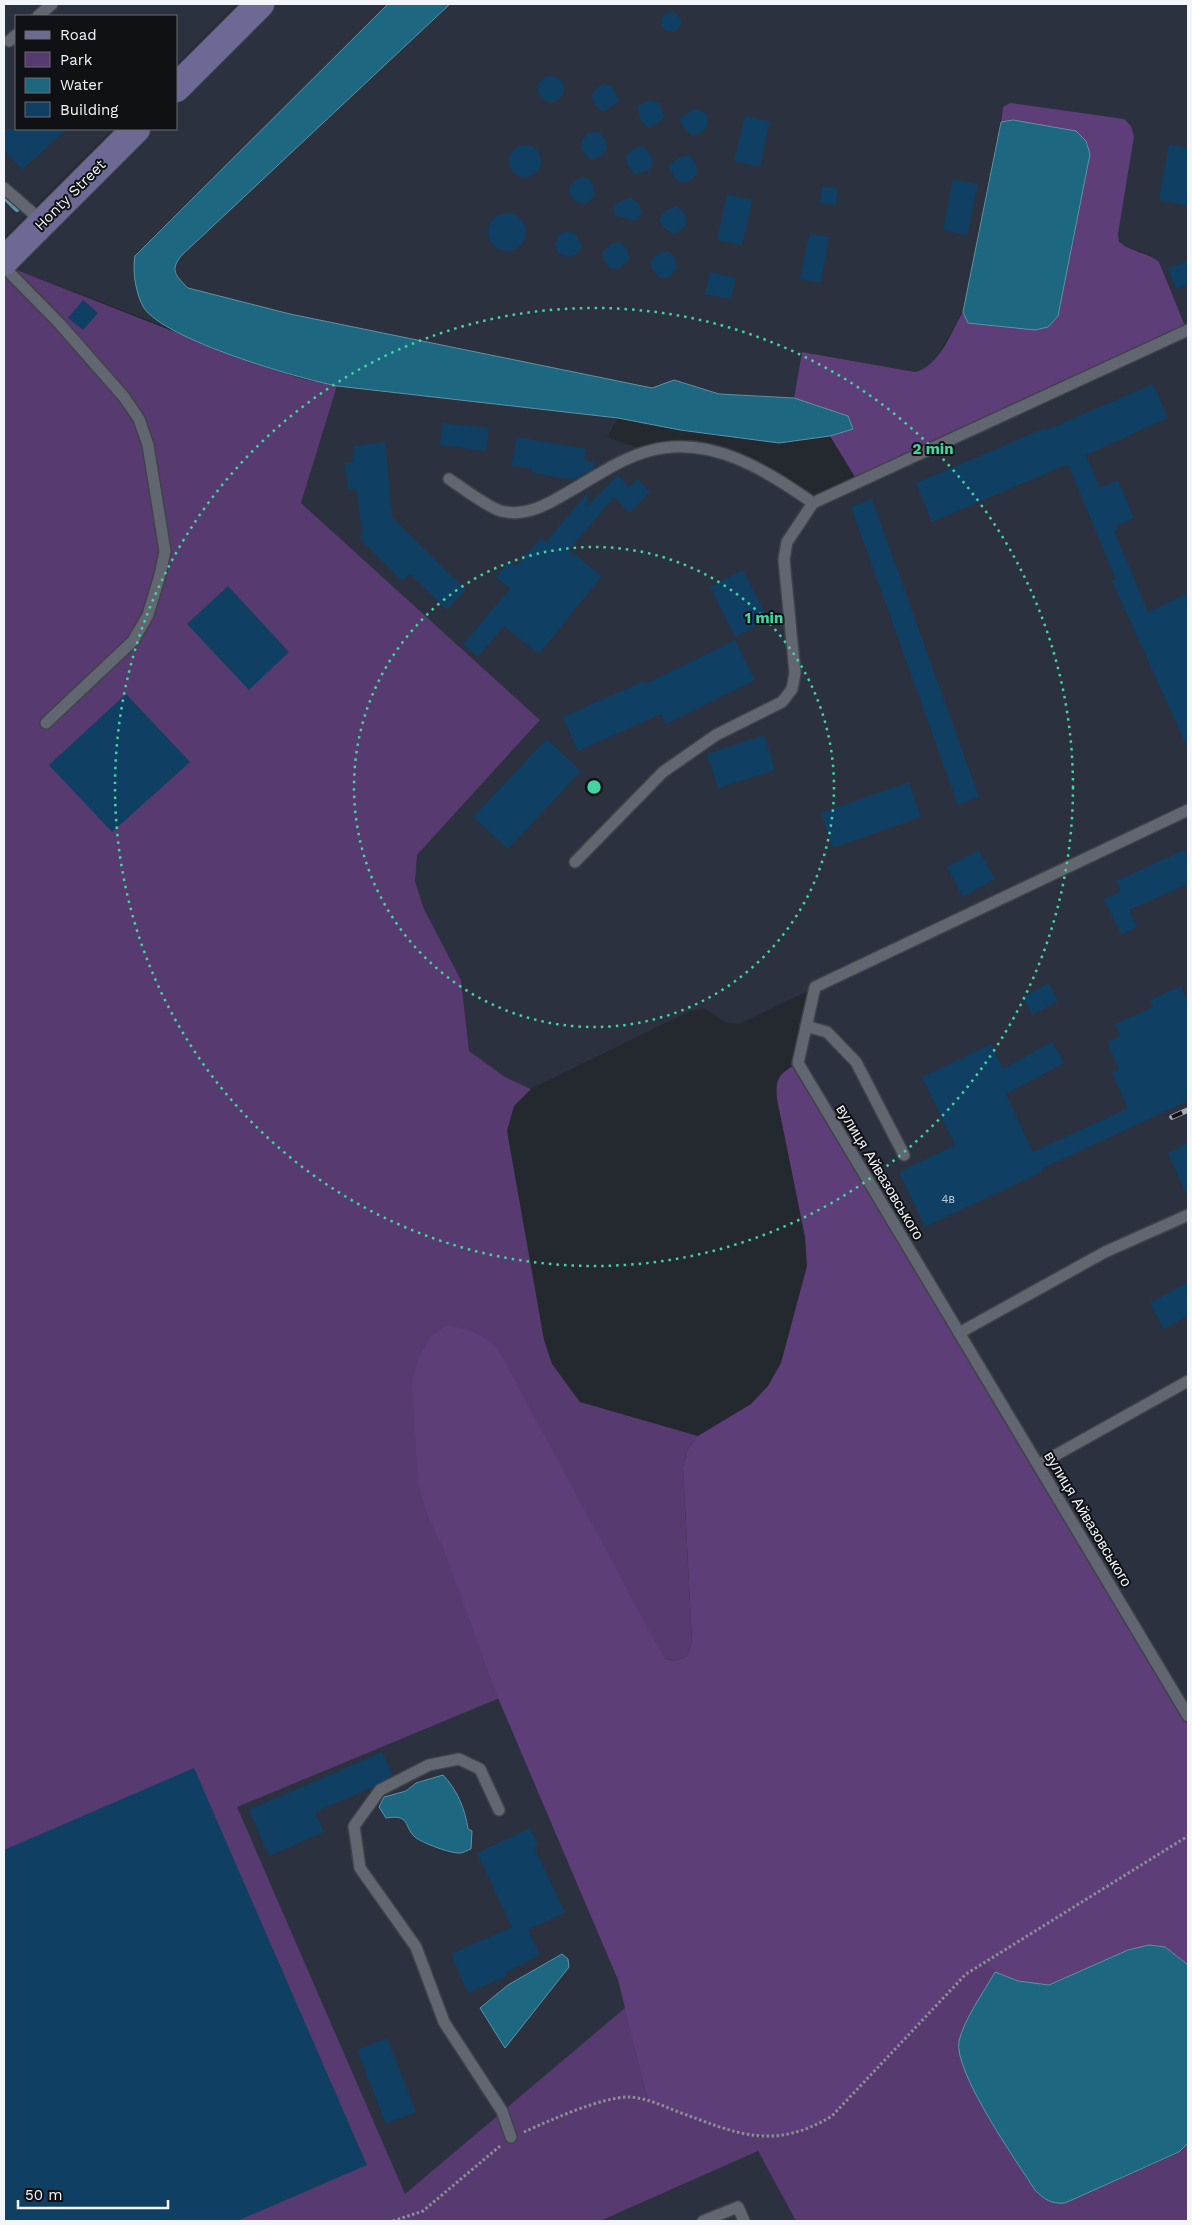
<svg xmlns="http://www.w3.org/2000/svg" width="1192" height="2225" viewBox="0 0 1192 2225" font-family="'Work Sans',sans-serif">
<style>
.built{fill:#2c313f}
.green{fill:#573b70}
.forest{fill:#5d3e79}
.water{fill:#1e6781;stroke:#5e92a5}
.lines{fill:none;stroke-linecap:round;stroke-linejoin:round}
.stream{stroke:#5e92a5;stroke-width:6}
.building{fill:#0f3f63}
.lane-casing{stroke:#3f4349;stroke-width:14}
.secondary-casing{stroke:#3f4349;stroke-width:30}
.path{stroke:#8b8e94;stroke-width:3;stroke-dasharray:2.5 2.5;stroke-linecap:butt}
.lane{stroke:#626670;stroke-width:11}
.secondary{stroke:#6c6a94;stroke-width:28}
.rail-casing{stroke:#a7abb0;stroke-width:5.5}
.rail{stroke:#0f1114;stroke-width:4;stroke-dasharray:11;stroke-linecap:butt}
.ring{fill:none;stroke:#42d4a1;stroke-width:2.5;stroke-dasharray:2.5 5}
.labels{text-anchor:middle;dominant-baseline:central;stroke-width:4;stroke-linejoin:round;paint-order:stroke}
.number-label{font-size:12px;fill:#b9c8d4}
.street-label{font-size:15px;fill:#f2f5fa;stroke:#0f1114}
.centre{fill:#42d4a1;stroke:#0f1114;stroke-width:2.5}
.ring-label{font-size:15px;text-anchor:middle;font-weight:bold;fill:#42d4a1;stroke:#0f1114;stroke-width:4;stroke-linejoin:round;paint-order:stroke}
</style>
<rect width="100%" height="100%" fill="#24282f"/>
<!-- built -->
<path class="built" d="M 4,4 L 237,4 L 176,65 L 176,16 L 16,16 L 16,129 L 113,129 L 4,238 Z
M 260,4 L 1188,4 L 1188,1716 L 798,1063 L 815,988 L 739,1024 L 727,1023 L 705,1009 L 690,1011 L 531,1089 L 505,1077 L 469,1051 L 461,980 L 424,909 L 415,881 L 416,856 L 540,720 L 301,503 L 337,386 L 618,418 L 607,437 L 647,451 L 717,450 L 813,503 L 1186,331 L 1151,255 L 1125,247 L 1119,242 L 1118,234 L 1003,106 L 963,312 L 935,360 L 924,370 L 915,372 L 802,352 L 794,398 L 719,394 L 674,380 L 652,388 L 290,314 L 200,292 L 188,288 L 177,277 L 169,328 L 4,265 L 136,129 L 176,129 L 176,88 Z
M 4,1452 L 430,1727 L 498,1698 L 618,1980 L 626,2007 L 406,2194 L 394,2221 L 4,2221 Z
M 758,2151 L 796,2221 L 600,2221 Z"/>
<!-- green -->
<path class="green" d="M 4,265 L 262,366 L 303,379 L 337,386 L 301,503 L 540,720 L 417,855 L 415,881 L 424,909 L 461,980 L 469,1051 L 505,1077 L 531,1089 L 514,1106 L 507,1131 L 544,1340 L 552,1364 L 580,1402 L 698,1436 L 687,1450 L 683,1468 L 692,1641 L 687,1656 L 675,1661 L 665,1658 L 589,1661 L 237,1807 L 405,2194 L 626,2007 L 648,2100 L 758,2137 L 798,2133 L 814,2127 L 832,2116 L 966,1974 L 986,1959 L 995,1972 L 964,2027 L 964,2068 L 988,2116 L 1035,2190 L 1065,2203 L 1179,2153 L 1188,2143 L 1188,2221 L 796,2221 L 758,2151 L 600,2221 L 4,2221 Z"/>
<!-- forest -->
<path class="forest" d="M 1010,103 L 1124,119 L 1131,126 L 1134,136 L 1118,234 L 1119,242 C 1131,252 1147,252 1159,262 L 1187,331 L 858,482 L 830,436 L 853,429 L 848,416 L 794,398 L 802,352 L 915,372 C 939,367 951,332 963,312 L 968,323 L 1013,120 L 1001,122 L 1003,107 Z
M 798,1063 L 1188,1716 L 1188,1965 L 1165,1947 L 1149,1945 L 1128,1950 L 1049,1985 L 1018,1981 L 995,1972 L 986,1960 L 966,1974 L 832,2116 C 821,2123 810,2130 797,2133 C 746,2147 694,2117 648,2100 L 618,1980 L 498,1698 L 444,1550 L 428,1516 L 418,1482 L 412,1383 L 418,1359 L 431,1336 L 447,1325 C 471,1330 482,1333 499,1351 L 664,1658 L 675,1661 L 687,1656 L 692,1641 L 683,1468 L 687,1450 L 698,1436 L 751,1404 L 768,1386 L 781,1363 L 807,1266 L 805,1237 L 777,1099 C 775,1076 780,1074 798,1063 Z"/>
<!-- water -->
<path class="water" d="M 388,4 L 450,4 L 182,255 C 169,270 176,276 188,288 L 290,314 L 652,388 L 674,380 L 719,394 L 794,398 L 848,416 L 853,429 L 830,436 L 779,443 L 680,430 L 618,418 L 337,386 C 297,378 166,340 144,308 C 136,295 132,271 135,256 Z
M 1013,120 L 1076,131 L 1086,141 L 1090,154 L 1058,316 L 1048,327 L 1035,330 L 968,323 L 963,312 L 1001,122 Z
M 443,1775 C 457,1790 465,1808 468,1829 L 472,1831 L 471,1849 C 468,1850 463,1853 460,1853 C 452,1854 422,1843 415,1837 C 403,1826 411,1814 386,1818 L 379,1807 L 384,1797 L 406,1791 L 416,1783 Z
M 1149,1945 L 1165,1947 L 1188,1965 L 1188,2143 L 1179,2152 L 1065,2203 C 1051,2204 1045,2200 1035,2190 C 1017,2162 953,2071 959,2041 C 964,2019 984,1992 995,1972 L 1018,1981 L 1049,1985 L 1128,1950 Z
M 562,1954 L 568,1959 L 569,1967 L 505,2048 L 480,2008 L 508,1985 Z"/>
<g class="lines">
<!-- stream -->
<path class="stream" d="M 4,196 L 17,209"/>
</g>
<!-- building -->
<path class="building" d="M661 22a10 10 0 1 1 20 0a10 10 0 1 1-20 0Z
M538 89a13 13 0 1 1 26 0a13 13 0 1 1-26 0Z
M 604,84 L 613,87 L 619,101 L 603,112 L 595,105 L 592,96 L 596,88 Z
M 650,100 L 659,103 L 665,116 L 658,123 L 649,128 L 641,121 L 637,106 Z
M 695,109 L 704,112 L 707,115 L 708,125 L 703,132 L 693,136 L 686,130 L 679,118 Z
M 745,116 L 770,121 L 760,167 L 734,161 Z
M 4,129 L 67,129 L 22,170 L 4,150 Z
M 599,132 L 605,139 L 608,148 L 601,156 L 591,160 L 581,149 L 582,140 L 588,133 Z
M 1169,144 L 1188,148 L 1188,206 L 1159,200 Z
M509 161a16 16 0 1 1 32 0a16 16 0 1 1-32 0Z
M 644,146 L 650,154 L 654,164 L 647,171 L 635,174 L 627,165 L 626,155 L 634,149 Z
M 689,155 L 696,164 L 697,173 L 692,180 L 680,183 L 675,178 L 668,166 L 679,158 Z
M 587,177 L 593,185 L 595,196 L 585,204 L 576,202 L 570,195 L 570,186 L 577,179 Z
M 953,179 L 978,184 L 967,235 L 943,230 Z
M 822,186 L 838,188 L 836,205 L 820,203 Z
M 727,194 L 753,200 L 742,245 L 717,240 Z
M 630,197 L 639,204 L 642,214 L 635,221 L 615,215 L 614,205 Z
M 676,206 L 685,213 L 687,223 L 681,230 L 674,234 L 664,228 L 659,219 L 665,211 Z
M488 232a19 19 0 1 1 38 0a19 19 0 1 1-38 0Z
M 567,231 L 576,234 L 582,247 L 576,255 L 566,257 L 558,253 L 555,244 L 559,235 Z
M 809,234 L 829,237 L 821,283 L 800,279 Z
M 621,242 L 627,250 L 630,259 L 619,269 L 610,268 L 604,260 L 602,253 L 611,244 Z
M 669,251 L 675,259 L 677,268 L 671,276 L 662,278 L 658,276 L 652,269 L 650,262 L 659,253 Z
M 1188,261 L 1188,285 L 1176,289 L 1168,268 Z
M 710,272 L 736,278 L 731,299 L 705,294 Z
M 83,300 L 98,313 L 83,330 L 68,318 Z
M 1153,384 L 1168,418 L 1086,455 L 1100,488 L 1118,480 L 1134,518 L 1116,526 L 1118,529 L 1114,531 L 1148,612 L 1188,593 L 1188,749 L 1112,581 L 1116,580 L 1068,464 L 932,522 L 916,483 L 1045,428 L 1046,430 Z
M 442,423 L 489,428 L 486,451 L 440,445 Z
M 517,437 L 587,449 L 584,460 L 594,462 L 593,469 L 573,480 L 531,472 L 532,469 L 511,465 Z
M 385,442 L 392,517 L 466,590 L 447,610 L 410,574 L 402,581 L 359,538 L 362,535 L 357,489 L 348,490 L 345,463 L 354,462 L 353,446 Z
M 618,475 L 629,487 L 637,479 L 650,492 L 629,513 L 614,497 L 569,550 L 602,576 L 539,654 L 504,626 L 478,657 L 463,644 L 510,589 L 496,577 L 509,561 L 516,566 L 541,538 L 546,542 L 589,491 L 586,507 Z
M 872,499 L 979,797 L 958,805 L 851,507 Z
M 743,570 L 768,620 L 735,637 L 710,587 Z
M 228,586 L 289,652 L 249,690 L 187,624 Z
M 735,640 L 755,680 L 666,724 L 661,714 L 578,751 L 563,717 L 644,681 L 645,684 Z
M 126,694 L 190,762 L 112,832 L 49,765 Z
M 764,735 L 775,770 L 718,788 L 707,754 Z
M 547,739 L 581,771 L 508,849 L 473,817 Z
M 909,782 L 921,817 L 833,848 L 821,813 Z
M 979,850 L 995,879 L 963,897 L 947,867 Z
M 1184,850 L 1188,860 L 1188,884 L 1129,910 L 1137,927 L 1121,934 L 1104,899 L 1121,891 L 1116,881 Z
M 1048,983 L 1058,1001 L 1032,1015 L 1023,997 Z
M 1181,986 L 1188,1003 L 1188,1101 L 1041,1169 L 1042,1172 L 925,1227 L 899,1172 L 955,1145 L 922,1077 L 991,1044 L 1003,1069 L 1052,1042 L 1064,1063 L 1006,1094 L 1033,1152 L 1128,1108 L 1112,1073 L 1119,1069 L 1107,1042 L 1121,1036 L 1115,1024 L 1153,1007 L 1150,1000 Z
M 1188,1143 L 1188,1198 L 1168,1153 Z
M 1188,1282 L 1188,1316 L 1164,1329 L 1150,1303 Z
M 382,1752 L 393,1775 L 373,1787 L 315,1812 L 324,1832 L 269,1856 L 249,1810 Z
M 194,1768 L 367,2165 L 237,2221 L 4,2221 L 4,1850 Z
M 530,1828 L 538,1845 L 534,1847 L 565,1912 L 528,1930 L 540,1955 L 505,1973 L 507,1976 L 468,1993 L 451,1954 L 512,1927 L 477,1853 Z
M 387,2038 L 416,2112 L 386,2124 L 357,2050 Z"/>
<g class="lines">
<!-- lane casing -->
<g class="lane-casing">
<path id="lane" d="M 38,16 L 52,4
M 9,41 L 16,35
M 4,188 L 43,222
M 4,267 L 60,324 L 124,397 L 139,419 L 148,445 L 165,551 L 160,575 L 148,615 L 133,641 L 46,723
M 449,479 C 461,487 489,508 501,511 C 524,517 545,506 565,494 C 592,479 619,459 649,451 C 710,434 765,470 813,503
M 1188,810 L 815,987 L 798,1063 L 1188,1716
M 575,862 L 663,772 L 716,735 L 782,702 L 792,689 L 795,673 L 784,560 L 787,542 L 813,503 L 1188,330
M 806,1026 L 827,1032 L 856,1062 L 904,1155
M 959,1333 L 1105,1252 L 1188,1215
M 1038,1465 L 1188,1381
M 499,1810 L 480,1769 L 459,1759 L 429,1765 L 380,1790 L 354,1826 L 360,1868 L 416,1947 L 444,2022 L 502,2111 L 511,2137
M 703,2221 L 738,2207 L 744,2221"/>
</g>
<!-- secondary casing -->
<g class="secondary-casing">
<path id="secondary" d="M 176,88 L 260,4
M 4,261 L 136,129"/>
</g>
<!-- path -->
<path class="path" d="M 524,2132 C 551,2120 601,2097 629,2097 C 646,2098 661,2105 676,2111 C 736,2133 772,2152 832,2116 L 966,1974 L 1188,1836
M 393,2221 L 423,2211 L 500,2146"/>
<!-- lane -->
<use href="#lane" class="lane"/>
<!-- secondary -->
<use href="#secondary" class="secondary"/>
<!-- rail casing -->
<g class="rail-casing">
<path id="rail" d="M 1172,1117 L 1188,1110"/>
</g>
<!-- rail -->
<use href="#rail" class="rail"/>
</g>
<!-- distance rings -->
<g class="ring">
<circle cx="594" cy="787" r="240"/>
<circle cx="594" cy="787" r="479"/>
</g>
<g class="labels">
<!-- number labels -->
<g class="number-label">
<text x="948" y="1199">4в</text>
</g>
<!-- street labels -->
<g class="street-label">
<text transform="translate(70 195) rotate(-45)">Honty Street</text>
<text transform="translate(880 1172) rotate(59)">вулиця Айвазовського</text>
<text transform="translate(1088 1519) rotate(59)">вулиця Айвазовського</text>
</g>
</g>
<circle cx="594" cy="787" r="8" class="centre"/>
<g class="ring-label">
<text x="933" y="454">2 min</text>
<text x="764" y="623">1 min</text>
</g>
<!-- border -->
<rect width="1192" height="2225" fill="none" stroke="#f2f5fa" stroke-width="10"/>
<!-- legend -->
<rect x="15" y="15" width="162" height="115" fill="#0f1114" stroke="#6a6c70"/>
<rect x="25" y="31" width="25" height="8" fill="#6c6a94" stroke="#6a6c70"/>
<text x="60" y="40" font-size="15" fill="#f2f5fa">Road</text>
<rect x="25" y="52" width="25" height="15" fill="#573b70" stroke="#6a6c70"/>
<text x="60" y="65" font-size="15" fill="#f2f5fa">Park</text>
<rect x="25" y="78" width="25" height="15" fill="#1e6781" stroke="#6a6c70"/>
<text x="60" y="90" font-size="15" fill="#f2f5fa">Water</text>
<rect x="25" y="102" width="25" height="15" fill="#0f3f63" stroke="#6a6c70"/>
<text x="60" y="115" font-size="15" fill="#f2f5fa">Building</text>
<!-- scale -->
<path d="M18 2200v8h150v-8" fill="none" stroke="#f2f5fa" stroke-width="2.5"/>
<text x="25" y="2200" font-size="15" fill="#f2f5fa" stroke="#0f1114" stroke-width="4" paint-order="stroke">50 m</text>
</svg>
